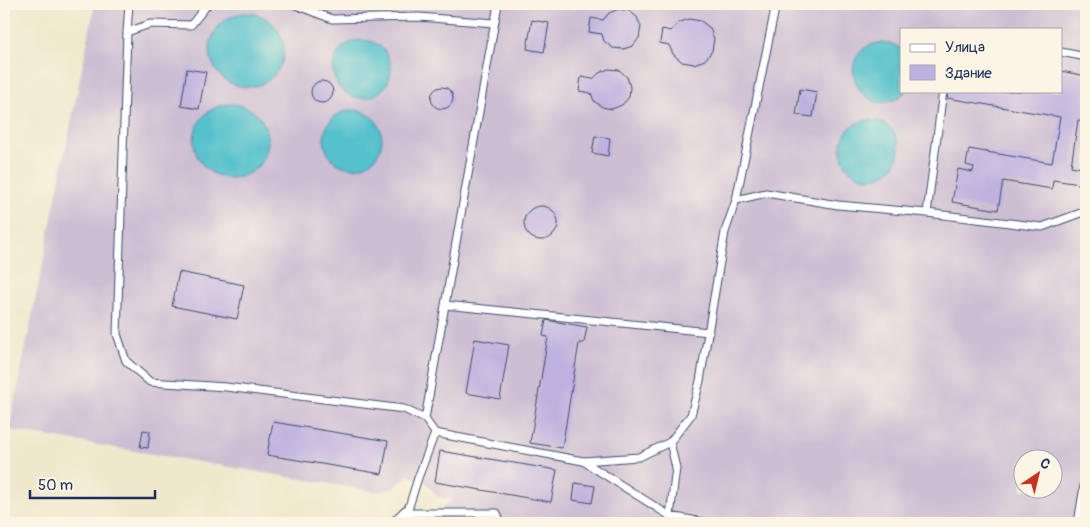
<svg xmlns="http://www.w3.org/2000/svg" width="1090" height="527" viewBox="0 0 1090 527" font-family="Pangolin,sans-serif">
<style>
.industrial{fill:#ccbed3;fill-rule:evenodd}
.water{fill:#54c1cc;stroke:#387895}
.building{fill:#bfb1df}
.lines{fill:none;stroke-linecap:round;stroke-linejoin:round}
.lane-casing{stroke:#3b4b6e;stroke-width:9}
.street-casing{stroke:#3b4b6e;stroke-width:16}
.lane{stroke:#fff;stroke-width:7}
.street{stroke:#fff;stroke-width:14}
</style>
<rect width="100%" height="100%" fill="#fcf5e5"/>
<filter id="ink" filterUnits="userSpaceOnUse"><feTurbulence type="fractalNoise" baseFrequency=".02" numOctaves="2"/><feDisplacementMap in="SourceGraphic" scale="10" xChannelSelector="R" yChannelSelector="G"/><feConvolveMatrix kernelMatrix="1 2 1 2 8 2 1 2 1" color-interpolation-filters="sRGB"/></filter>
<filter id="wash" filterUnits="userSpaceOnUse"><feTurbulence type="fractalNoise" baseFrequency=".0096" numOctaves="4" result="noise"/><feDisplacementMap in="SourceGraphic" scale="20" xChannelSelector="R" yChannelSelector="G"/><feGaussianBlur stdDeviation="1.12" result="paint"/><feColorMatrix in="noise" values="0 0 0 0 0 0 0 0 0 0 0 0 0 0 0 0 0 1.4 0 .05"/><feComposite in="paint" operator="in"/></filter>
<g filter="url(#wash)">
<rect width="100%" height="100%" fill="#f0e8cc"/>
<!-- industrial -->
<path class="industrial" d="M 95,4 L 1086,4 L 1086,523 L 423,523 L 442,507 L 453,500 L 438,497 L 423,479 L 418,478 L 407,476 L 394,488 L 379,492 L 9,430 ZM 901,29 L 1061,29 L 1061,91 L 901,91 ZM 1022,460 L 1052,460 L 1052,490 L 1022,490 Z"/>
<!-- water -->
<path class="water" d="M210 50a37 37 0 1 1 74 0a37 37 0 1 1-74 0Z
M333 69a29 29 0 1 1 58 0a29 29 0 1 1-58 0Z
M 882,42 L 893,44 L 901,49 L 901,91 L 906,91 C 870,128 830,65 870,45 C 874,44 878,43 882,42 Z
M194 141a37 37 0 1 1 74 0a37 37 0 1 1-74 0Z
M324 139a29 29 0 1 1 58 0a29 29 0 1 1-58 0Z
M841 149a29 29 0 1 1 58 0a29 29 0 1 1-58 0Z"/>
<g id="blocks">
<!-- building -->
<path class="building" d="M 619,9 L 629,11 L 637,17 L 641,27 L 639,38 L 633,46 L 623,49 L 613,48 L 604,41 L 602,34 L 589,32 L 591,18 L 603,20 L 609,13 Z
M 689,19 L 701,21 L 710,28 L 714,39 L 712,51 L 705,60 L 694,64 L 682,62 L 673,54 L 669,45 L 660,43 L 662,29 L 671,31 L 678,23 Z
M 532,20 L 549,23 L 544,52 L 527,49 Z
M 187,69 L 206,72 L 199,109 L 181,106 Z
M 608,69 L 619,70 L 627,77 L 630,87 L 629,97 L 622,105 L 612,109 L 602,107 L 594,101 L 591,93 L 579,91 L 581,77 L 593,79 L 599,73 Z
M 1061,71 L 1086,76 L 1086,121 L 1078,120 L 1071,166 L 1086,169 L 1086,185 L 1053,180 L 1052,189 L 1003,181 L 998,210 L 952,202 L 958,169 L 973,172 L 974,167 L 966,165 L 969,149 L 1052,163 L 1060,117 L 947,98 L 948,91 L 1061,91 Z
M311 92a11 11 0 1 1 22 0a11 11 0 1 1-22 0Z
M431 98a11 11 0 1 1 22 0a11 11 0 1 1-22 0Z
M 800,89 L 817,92 L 813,117 L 796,115 Z
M 595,136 L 610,138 L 608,156 L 592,153 Z
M524 223a17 17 0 1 1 34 0a17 17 0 1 1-34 0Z
M 179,272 L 244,285 L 237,319 L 172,306 Z
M 546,320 L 587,327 L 584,343 L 579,343 L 562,448 L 530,443 L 548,337 L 543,336 Z
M 475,339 L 509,345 L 500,399 L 466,393 Z
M 273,422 L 388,441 L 382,474 L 267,455 Z
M 143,430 L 150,431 L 148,448 L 140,447 Z
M 440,451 L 557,470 L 551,502 L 435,482 Z
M 575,483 L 595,486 L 592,503 L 573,500 Z"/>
</g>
</g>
<g filter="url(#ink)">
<use href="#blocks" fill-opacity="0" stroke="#3b4b6e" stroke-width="1"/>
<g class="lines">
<!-- lane casing -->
<g class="lane-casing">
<path id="lane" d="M 129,4 L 127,32 L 117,334 L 126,361 L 150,382 L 226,387 L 404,409 L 425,419
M 293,4 L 332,19 L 419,17 L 494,23
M 127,32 L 150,24 L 191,25 L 208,4
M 1061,52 L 1086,57
M 736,200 L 776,4
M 927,213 L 943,91
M 445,305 L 709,332
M 435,433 L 425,419 L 498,4
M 583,461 L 670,516 L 708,523
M 670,516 L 676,468 L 670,442
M 501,523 L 497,513 L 407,513 L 418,478 L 435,433 L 583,461 L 639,457 L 670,442 L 691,415 L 700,381 L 725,232 L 736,200 L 766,193 L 838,205 L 927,213 L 1042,227 L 1086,211
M 1078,523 L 1086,474"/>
</g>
<!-- street casing -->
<g class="street-casing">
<path id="street" d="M 397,523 L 407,513"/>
</g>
<!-- lane -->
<use href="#lane" class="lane"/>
<!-- street -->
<use href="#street" class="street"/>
</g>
</g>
<!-- margin -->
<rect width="1090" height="527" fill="none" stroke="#fcf5e5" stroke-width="20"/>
<!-- legend -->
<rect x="900" y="28" width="162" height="65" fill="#fcf5e5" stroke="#a2a6af"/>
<rect x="910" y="44" width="25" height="8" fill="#ffffff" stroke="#a2a6af"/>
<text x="945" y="52" font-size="15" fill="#1b2f5e">Улица</text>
<rect x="910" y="65" width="25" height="15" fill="#bfb1df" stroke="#a2a6af"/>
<text x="945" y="78" font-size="15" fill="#1b2f5e">Здание</text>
<!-- north arrow -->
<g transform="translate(1038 474) rotate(35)"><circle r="24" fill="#fcf5e5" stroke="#a2a6af"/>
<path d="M0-4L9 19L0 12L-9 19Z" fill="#c8321e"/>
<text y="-8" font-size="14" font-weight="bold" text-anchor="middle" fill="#1b2f5e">С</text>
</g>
<!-- scale -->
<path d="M30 490v8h125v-8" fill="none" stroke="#1b2f5e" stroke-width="2.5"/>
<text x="38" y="490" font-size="15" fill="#1b2f5e" stroke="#fcf5e5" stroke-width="4" paint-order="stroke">50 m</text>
</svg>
